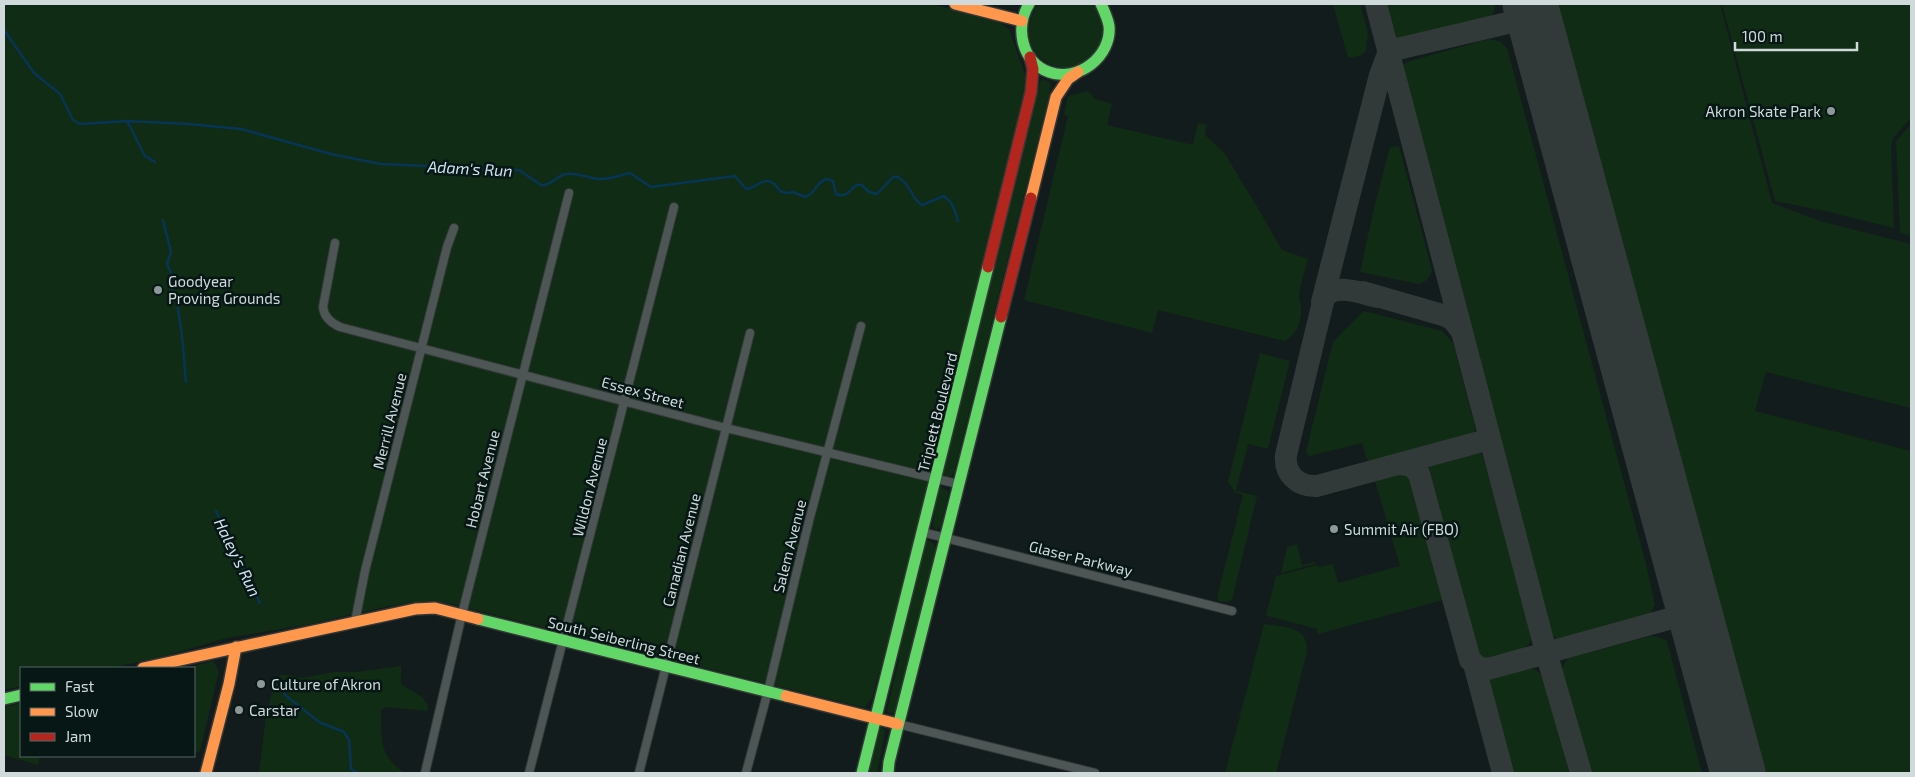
<svg xmlns="http://www.w3.org/2000/svg" width="1915" height="777" viewBox="0 0 1915 777" font-family="'Exo 2',sans-serif">
<style>
.green{fill:#112c14}
.lines{fill:none;stroke-linecap:round;stroke-linejoin:round}
.stream{stroke:#063555;stroke-width:2.5}
.taxiway{stroke:#313939;stroke-width:22}
.runway{stroke:#313939;stroke-width:55}
.street-casing{stroke:#323838;stroke-width:10}
.fast-casing{stroke:#323838;stroke-width:14}
.slow-casing{stroke:#323838;stroke-width:14}
.jam-casing{stroke:#323838;stroke-width:14}
.street{stroke:#4e5655;stroke-width:8}
.fast{stroke:#63d668;stroke-width:11}
.slow{stroke:#ff974d;stroke-width:11}
.jam{stroke:#b3261e;stroke-width:11}
.poi-dot{fill:#8e9898;stroke:#061716;stroke-width:2}
.labels{text-anchor:middle;dominant-baseline:central;stroke-width:5;stroke-linejoin:round;paint-order:stroke}
.poi-label{font-size:15px;fill:#d0dada;stroke:#061716;text-anchor:start}
.street-label{font-size:15px;fill:#d0dada;stroke:#061716}
.water-label{font-size:16px;font-style:italic;fill:#d2e1f0;stroke:#061716}
</style>
<rect width="100%" height="100%" fill="#131c1c"/>
<!-- green -->
<path class="green" d="M 4,4 L 930,4 L 987,17 L 998,21 L 1009,29 L 1025,75 L 1027,85 L 888,649 L 877,678 L 873,696 L 865,707 L 854,705 L 447,603 L 416,602 L 389,606 L 305,625 L 227,638 L 158,658 L 109,668 L 21,668 L 21,686 L 4,690 Z
M 1038,4 L 1092,4 C 1100,13 1104,24 1102,36 C 1091,94 1000,65 1038,4 Z
M 1333,4 L 1360,4 L 1368,32 L 1366,51 L 1360,56 L 1348,58 Z
M 1381,4 L 1495,4 C 1495,13 1491,19 1483,23 L 1402,42 L 1391,35 Z
M 1555,4 L 1720,4 L 1772,203 L 1820,221 L 1911,244 L 1911,408 L 1766,372 L 1755,411 L 1911,451 L 1911,773 L 1762,773 Z
M 1722,4 L 1911,4 L 1911,118 L 1893,138 L 1891,147 L 1894,228 L 1825,211 L 1775,201 Z
M 1489,39 L 1501,42 L 1507,48 L 1646,564 L 1655,605 L 1650,614 L 1644,619 L 1568,639 L 1556,639 L 1546,625 L 1399,76 L 1404,64 L 1410,61 Z
M 1041,79 L 1050,82 L 1051,86 L 1049,96 L 954,472 L 951,477 L 946,477 L 942,471 Z
M 1088,91 L 1095,99 L 1112,104 L 1107,125 L 1193,145 L 1198,123 L 1207,125 L 1205,135 L 1225,154 L 1259,210 L 1282,250 L 1308,259 C 1305,271 1300,284 1299,297 C 1299,301 1301,305 1301,309 C 1302,320 1296,337 1284,341 L 1158,310 L 1152,333 L 1024,300 L 1068,116 L 1064,115 L 1068,96 Z
M 1911,124 L 1911,236 L 1900,233 L 1896,141 Z
M 1399,146 L 1432,270 C 1430,278 1427,281 1419,284 L 1360,272 L 1374,208 L 1390,147 Z
M 1364,311 L 1442,331 L 1453,343 L 1475,427 L 1474,434 L 1471,437 L 1377,463 L 1372,463 L 1366,457 L 1362,443 L 1309,456 L 1306,451 L 1333,342 Z
M 1260,353 L 1290,361 L 1268,449 L 1248,444 L 1236,491 L 1257,496 L 1232,600 L 1227,602 L 1219,601 L 1217,598 L 1243,495 L 1235,492 L 1228,482 Z
M 1474,450 L 1479,451 L 1483,457 L 1531,633 C 1531,634 1531,640 1530,641 C 1525,655 1491,661 1478,660 L 1473,655 L 1426,469 L 1428,463 Z
M 1405,470 L 1411,471 L 1415,476 L 1446,592 L 1443,600 L 1318,634 L 1317,629 L 1271,617 L 1266,615 L 1276,576 L 1317,565 L 1318,567 L 1333,564 L 1338,583 L 1400,566 L 1375,481 L 1378,477 Z
M 942,488 L 948,491 L 948,494 L 941,527 L 936,530 L 933,526 C 935,516 935,497 938,490 Z
M 929,541 L 933,543 L 936,548 L 895,711 L 891,714 L 887,710 L 899,659 L 900,640 L 924,546 L 925,542 Z
M 1297,544 L 1302,565 L 1315,562 L 1315,564 L 1281,573 L 1287,547 Z
M 1264,624 C 1276,626 1300,626 1305,639 C 1307,643 1307,648 1307,652 L 1276,773 L 1225,773 Z
M 1651,636 L 1658,637 L 1667,641 L 1702,773 L 1587,773 L 1562,681 C 1561,671 1562,665 1569,658 Z
M 213,661 L 219,671 L 200,751 L 194,753 L 194,668 L 186,668 Z
M 401,666 L 401,684 L 422,697 L 428,705 L 427,711 L 386,707 L 381,710 C 382,740 378,755 405,773 L 259,773 L 266,716 L 274,683 L 280,675 L 289,675 L 303,678 L 333,672 L 356,672 Z
M 1525,667 L 1536,670 L 1543,676 L 1569,773 L 1506,773 L 1483,687 L 1483,681 L 1487,677 Z
M 21,703 L 21,756 L 40,756 L 38,765 L 4,755 L 4,707 Z
M 879,728 L 883,728 L 885,731 L 877,773 L 868,773 Z"/>
<g class="lines">
<!-- stream -->
<path class="stream" d="M 4,30 L 34,73 L 60,94 L 73,120 L 80,124 L 127,121 L 189,124 L 241,129 L 331,154 L 381,164 L 519,170 L 541,185 C 552,186 557,175 566,174 C 577,172 588,178 598,179 C 609,180 620,175 630,173 L 651,187 L 735,176 L 745,188 L 749,189 C 763,182 769,174 780,191 L 787,193 L 793,192 L 805,197 C 816,194 815,183 826,179 L 833,181 L 836,194 C 847,198 849,191 856,185 L 862,185 L 869,192 L 877,194 L 893,177 L 898,177 C 911,184 911,199 922,205 L 944,196 C 953,203 955,210 958,221
M 127,121 L 145,156 L 155,162
M 163,220 L 171,252 L 167,264 L 171,273 L 172,295 L 177,302 L 182,336 L 186,382
M 216,511 L 260,603
M 282,688 L 285,695 L 319,722 L 344,732 L 349,740 L 351,769 L 358,773"/>
<!-- taxiway -->
<path class="taxiway" d="M 1376,4 L 1546,652 L 1581,773
M 1363,292 L 1446,316 L 1453,320 L 1462,332
M 1378,297 C 1362,294 1335,282 1324,298 L 1286,455 C 1284,474 1298,487 1317,486 L 1490,439
M 1322,302 L 1380,75 L 1389,51 L 1533,17
M 1399,464 L 1412,466 L 1419,474 L 1470,660 L 1478,667 L 1488,669 L 1694,612
M 1474,664 L 1503,773"/>
<!-- runway -->
<path class="runway" d="M 1530,4 L 1738,773"/>
<!-- street casing -->
<g class="street-casing">
<path id="street" d="M 335,243 L 323,307 C 324,317 331,323 340,327 L 726,428 L 958,484
M 922,532 L 1232,611
M 355,622 L 365,571 L 447,247 L 454,228
M 898,724 L 1095,773
M 425,773 L 462,614 L 569,193
M 529,773 L 674,207
M 639,773 L 750,333
M 746,773 L 768,691 L 809,521 L 861,326"/>
</g>
<!-- fast casing -->
<g class="fast-casing">
<path id="fast" d="M 1029,4 C 1015,27 1021,62 1049,72 C 1078,83 1112,56 1109,26 C 1108,19 1104,11 1101,4
M 478,619 L 786,696
M 4,699 L 21,695
M 862,773 L 988,267
M 888,773 L 889,762 L 1001,317"/>
</g>
<!-- slow casing -->
<g class="slow-casing">
<path id="slow" d="M 955,4 L 1022,21
M 1031,198 L 1056,97 L 1068,79 L 1078,72
M 143,668 L 415,609 L 435,608 L 478,619
M 786,696 L 898,724
M 206,773 L 229,684 L 236,647"/>
</g>
<!-- jam casing -->
<g class="jam-casing">
<path id="jam" d="M 988,267 L 1031,92 L 1033,69 L 1030,57
M 1001,317 L 1031,198"/>
</g>
<!-- street -->
<use href="#street" class="street"/>
<!-- fast -->
<use href="#fast" class="fast"/>
<!-- slow -->
<use href="#slow" class="slow"/>
<!-- jam -->
<use href="#jam" class="jam"/>
</g>
<!-- markers -->
<g class="poi-dot">
<circle cx="1831" cy="111" r="5"/>
<circle cx="158" cy="290" r="5"/>
<circle cx="1334" cy="529" r="5"/>
<circle cx="261" cy="684" r="5"/>
<circle cx="239" cy="710" r="5"/>
</g>
<g class="labels">
<!-- poi labels -->
<g class="poi-label">
<text x="1821" y="111" text-anchor="end">Akron Skate Park</text>
<text x="168" y="281">Goodyear<tspan x="168" dy="17">Proving Grounds</tspan></text>
<text x="1344" y="529">Summit Air (FBO)</text>
<text x="271" y="684">Culture of Akron</text>
<text x="249" y="710">Carstar</text>
</g>
<!-- street labels -->
<g class="street-label">
<text transform="translate(643 392) rotate(15)">Essex Street</text>
<text transform="translate(937 412) rotate(-76)">Triplett Boulevard</text>
<text transform="translate(389 421) rotate(-76)">Merrill Avenue</text>
<text transform="translate(482 479) rotate(-76)">Hobart Avenue</text>
<text transform="translate(589 487) rotate(-76)">Wildon Avenue</text>
<text transform="translate(789 546) rotate(-76)">Salem Avenue</text>
<text transform="translate(681 550) rotate(-76)">Canadian Avenue</text>
<text transform="translate(1081 558) rotate(14)">Glaser Parkway</text>
<text transform="translate(624 640) rotate(14)">South Seiberling Street</text>
</g>
<!-- water labels -->
<g class="water-label">
<text transform="translate(470 168) rotate(3)">Adam's Run</text>
<text transform="translate(238 557) rotate(64)">Haley's Run</text>
</g>
</g>
<!-- border -->
<rect width="1915" height="777" fill="none" stroke="#d0dada" stroke-width="10"/>
<!-- legend -->
<rect x="20" y="667" width="175" height="90" fill="#061716" stroke="#576564"/>
<rect x="30" y="683" width="25" height="8" fill="#63d668" stroke="#576564"/>
<text x="65" y="692" font-size="15" fill="#d0dada">Fast</text>
<rect x="30" y="708" width="25" height="8" fill="#ff974d" stroke="#576564"/>
<text x="65" y="717" font-size="15" fill="#d0dada">Slow</text>
<rect x="30" y="733" width="25" height="8" fill="#b3261e" stroke="#576564"/>
<text x="65" y="742" font-size="15" fill="#d0dada">Jam</text>
<!-- scale -->
<path d="M1735 42v8h122v-8" fill="none" stroke="#d0dada" stroke-width="2.5"/>
<text x="1742" y="42" font-size="15" fill="#d0dada" stroke="#061716" stroke-width="4" paint-order="stroke">100 m</text>
</svg>
